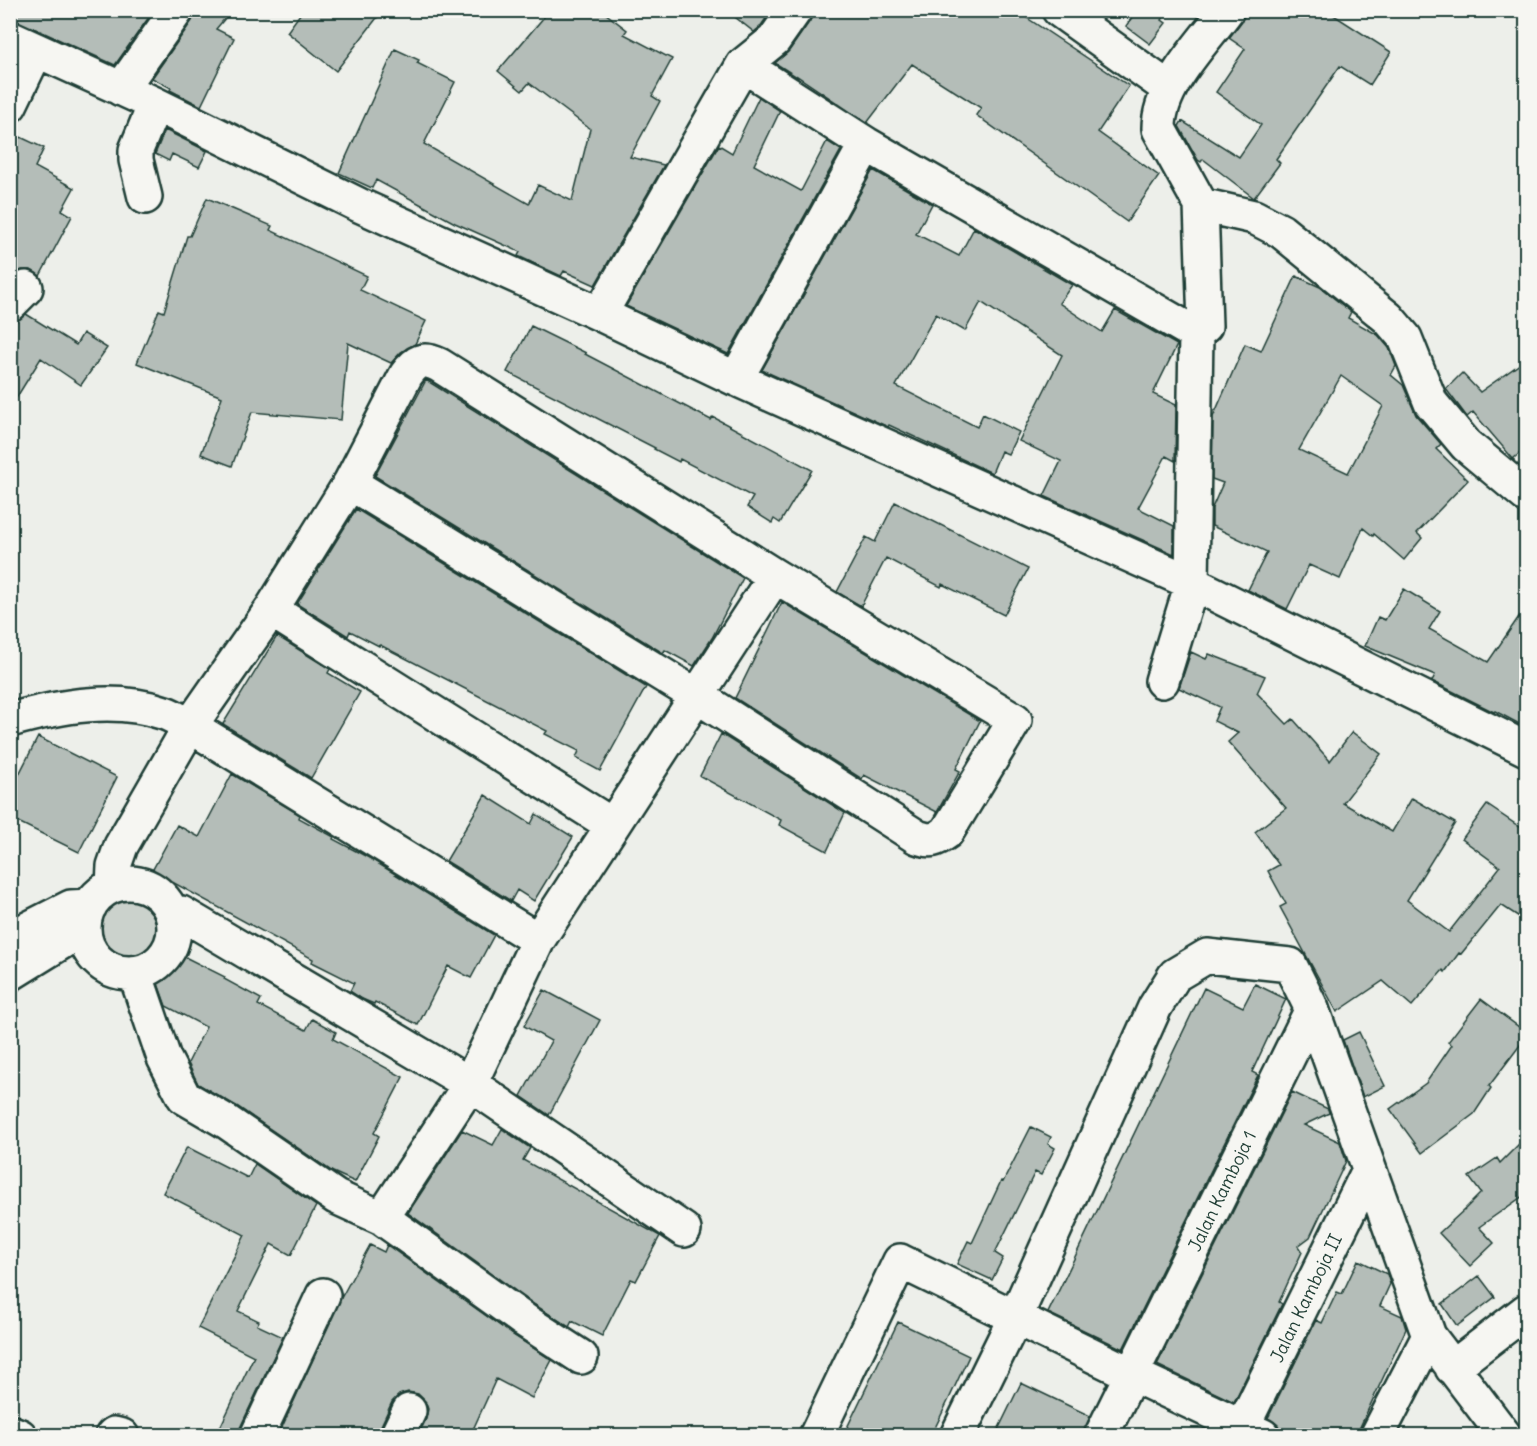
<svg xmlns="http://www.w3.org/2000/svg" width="1537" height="1446" viewBox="0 0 1537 1446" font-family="Delius,sans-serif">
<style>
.green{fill:#cbd2cc;stroke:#758880;stroke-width:1.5}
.building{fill:#b4bdb8;stroke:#1f3d34;stroke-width:1.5;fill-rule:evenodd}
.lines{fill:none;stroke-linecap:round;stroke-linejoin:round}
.minor-casing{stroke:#1f3d34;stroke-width:38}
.minor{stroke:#f6f6f2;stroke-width:33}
.labels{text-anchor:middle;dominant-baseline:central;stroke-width:5;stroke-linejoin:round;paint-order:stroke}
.street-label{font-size:18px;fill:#1f3d34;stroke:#f6f6f2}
</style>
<rect width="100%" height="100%" fill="#edefea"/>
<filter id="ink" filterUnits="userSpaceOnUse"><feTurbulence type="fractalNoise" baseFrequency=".0167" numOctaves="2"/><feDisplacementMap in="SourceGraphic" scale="12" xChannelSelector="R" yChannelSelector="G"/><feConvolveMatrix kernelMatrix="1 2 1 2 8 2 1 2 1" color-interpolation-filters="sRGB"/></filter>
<g filter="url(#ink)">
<!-- green -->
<path class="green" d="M 127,883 C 145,885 160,891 167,909 C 169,914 173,920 173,926 C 175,960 136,983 107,967 C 98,962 93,955 88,946 L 11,974 L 11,938 Z"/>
<!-- building -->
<path class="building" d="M 10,10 L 154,10 L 115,65 L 18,21 L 10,20 Z
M 196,10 L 232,10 L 216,29 L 234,38 L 201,106 L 170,90 L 171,88 L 152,78 L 192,21 Z
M 303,10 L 383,10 L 336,71 L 287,32 Z
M 550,10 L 601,10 L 627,30 L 624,34 L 672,59 L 652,96 L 660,101 L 630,157 L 664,165 L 595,285 L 564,271 L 561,276 L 518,256 L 520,252 L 455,223 L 376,180 L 372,188 L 339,173 L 395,49 L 419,60 L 417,63 L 455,82 L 424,144 L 529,204 L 538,185 L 572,201 L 590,129 L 529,83 L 522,91 L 498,71 Z
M 726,10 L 772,10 L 760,27 L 754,32 Z
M 814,10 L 1015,10 L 1129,86 L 1098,132 L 1159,176 L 1127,222 L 976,115 L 981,108 L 912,64 L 867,123 L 797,76 L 797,77 L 775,63 L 789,51 L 810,21 Z
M 1137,10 L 1168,10 L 1162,20 L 1166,23 L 1150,44 L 1126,26 Z
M 1245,10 L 1326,10 L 1391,52 L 1370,85 L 1340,66 L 1276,159 L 1280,163 L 1254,198 L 1203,159 L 1201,162 L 1198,160 L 1179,126 L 1182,121 L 1239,157 L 1261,125 L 1216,92 L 1245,49 L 1229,38 L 1242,21 Z
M 759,97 L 780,111 L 754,165 L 801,191 L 827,141 L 841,150 L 728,354 L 626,306 L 719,145 L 732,153 Z
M 165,130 L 207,151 L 199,167 L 172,154 L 169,161 L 155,154 Z
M 16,135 L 44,148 L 35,167 L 74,188 L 62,210 L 72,216 L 40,276 L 31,270 L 22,270 L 10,277 L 10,149 Z
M 873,170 L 932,204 L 916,234 L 959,256 L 974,228 L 1072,285 L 1059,303 L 1102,332 L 1115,310 L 1177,345 L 1153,394 L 1176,405 L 1175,461 L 1166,456 L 1138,508 L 1174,526 L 1174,554 L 1044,496 L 1061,461 L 1019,441 L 1062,355 L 981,302 L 965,331 L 936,314 L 896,386 L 977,427 L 983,414 L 1019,432 L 1008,454 L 1001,451 L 992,473 L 889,425 L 888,427 L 762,370 Z
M 207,198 L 272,226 L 270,230 L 367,276 L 360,290 L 426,321 L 415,344 L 401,352 L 391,363 L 348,343 L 341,420 L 252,412 L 232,466 L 201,454 L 222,397 L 137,363 L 159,310 L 164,312 L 187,236 L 190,236 Z
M 1296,276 L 1320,287 L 1351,312 L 1348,318 L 1378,335 L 1389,348 L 1396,366 L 1391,375 L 1403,385 L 1416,415 L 1441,444 L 1436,449 L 1468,480 L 1417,533 L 1422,538 L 1404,560 L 1374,534 L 1373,536 L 1363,528 L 1340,579 L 1309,565 L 1287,609 L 1248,590 L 1267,552 L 1212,526 L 1212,508 L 1223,483 L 1212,479 L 1213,417 L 1245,344 L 1261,351 ZM 1341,376 L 1383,406 L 1348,473 L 1299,450 Z
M 26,314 L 76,345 L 83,333 L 107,348 L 81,385 L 41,358 L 10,408 L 10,322 L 15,322 Z
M 531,326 L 586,353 L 585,354 L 711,420 L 713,417 L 812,470 L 780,523 L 774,519 L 772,523 L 747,507 L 753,497 L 680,459 L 679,462 L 654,449 L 655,448 L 507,372 Z
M 1527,359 L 1527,447 L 1514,458 L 1514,460 L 1473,412 L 1467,417 L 1446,389 L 1462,373 L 1480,392 Z
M 426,380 L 743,578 L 712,638 L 694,666 L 665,650 L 663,653 L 375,476 Z
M 895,502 L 1028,569 L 1004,615 L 942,584 L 941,587 L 886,558 L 861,606 L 837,592 L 866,537 L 875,542 Z
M 356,509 L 646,687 L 600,771 L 576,758 L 579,751 L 545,734 L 547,731 L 380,645 L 379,646 L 350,631 L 348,636 L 297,604 Z
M 1404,589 L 1440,611 L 1429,629 L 1488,662 L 1527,605 L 1527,728 L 1495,711 L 1494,712 L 1432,681 L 1435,675 L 1365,646 L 1378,617 L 1385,620 Z
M 782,602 L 980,721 L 956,769 L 960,771 L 937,812 L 864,775 L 862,779 L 735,698 Z
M 277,636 L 330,669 L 328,673 L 360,692 L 311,778 L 223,724 Z
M 1191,652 L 1206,659 L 1209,654 L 1265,676 L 1257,693 L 1287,724 L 1293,719 L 1330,761 L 1352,732 L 1381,754 L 1343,803 L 1392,832 L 1412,798 L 1455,823 L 1407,900 L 1449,932 L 1500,867 L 1462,839 L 1487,805 L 1527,832 L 1527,922 L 1501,905 L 1461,954 L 1459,953 L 1445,972 L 1443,970 L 1412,1006 L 1383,981 L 1337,1012 L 1280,907 L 1286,904 L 1268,871 L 1279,865 L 1255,832 L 1286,808 L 1228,742 L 1238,733 L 1214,721 L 1220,707 L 1179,688 Z
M 721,734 L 845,813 L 827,851 L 779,825 L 781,820 L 700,776 Z
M 38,737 L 117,777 L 79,852 L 10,818 L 10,792 Z
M 232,774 L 300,815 L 299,818 L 334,837 L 333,839 L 371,859 L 494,935 L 471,978 L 448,966 L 418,1025 L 375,1002 L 374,1004 L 362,999 L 350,991 L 354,983 L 312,962 L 313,959 L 152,871 L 177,825 L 199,837 Z
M 485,795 L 531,824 L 536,814 L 573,837 L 534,901 L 517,890 L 511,901 L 446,861 Z
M 173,951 L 225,977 L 224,979 L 261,999 L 258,1005 L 306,1030 L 312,1019 L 336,1032 L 333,1039 L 403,1077 L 374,1133 L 379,1136 L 355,1182 L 333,1172 L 238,1107 L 198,1084 L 188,1063 L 206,1027 L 166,1006 L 157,981 Z
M 1255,984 L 1286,999 L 1252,1072 L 1258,1075 L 1123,1349 L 1048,1313 L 1204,988 L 1243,1007 Z
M 544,990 L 600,1020 L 549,1115 L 521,1096 L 551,1041 L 524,1026 Z
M 1481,999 L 1527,1033 L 1527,1036 L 1489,1086 L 1491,1088 L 1474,1114 L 1422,1153 L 1390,1109 L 1426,1083 L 1452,1045 L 1448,1042 Z
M 1359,1032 L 1385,1086 L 1363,1097 L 1343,1040 Z
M 1292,1092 L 1328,1109 L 1329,1113 L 1304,1125 L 1340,1142 L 1346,1161 L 1310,1237 L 1298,1246 L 1302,1252 L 1279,1302 L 1282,1304 L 1234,1402 L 1157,1365 Z
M 1031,1127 L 1051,1137 L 1048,1144 L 1055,1148 L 1041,1175 L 1035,1172 L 995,1253 L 1003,1258 L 992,1280 L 957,1264 L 968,1241 L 972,1243 L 1001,1181 L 1003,1182 Z
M 502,1129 L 530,1148 L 523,1160 L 660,1236 L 636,1281 L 631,1279 L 602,1336 L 572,1321 L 569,1327 L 535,1305 L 408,1213 L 462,1130 L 493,1145 Z
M 1527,1136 L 1527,1193 L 1479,1227 L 1494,1243 L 1470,1266 L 1439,1233 L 1464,1210 L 1465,1211 L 1464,1210 L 1481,1193 L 1469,1177 L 1497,1158 L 1500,1163 Z
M 187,1147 L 248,1178 L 255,1164 L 316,1206 L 291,1255 L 271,1244 L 238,1311 L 259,1321 L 257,1325 L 283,1337 L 240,1428 L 239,1436 L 216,1436 L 254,1356 L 198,1328 L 245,1235 L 163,1193 Z
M 370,1245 L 384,1252 L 387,1245 L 513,1335 L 552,1360 L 532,1398 L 496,1379 L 470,1436 L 418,1436 L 426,1419 L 428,1409 L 425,1401 L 418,1394 L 408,1392 L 399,1395 L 392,1402 L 380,1428 L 379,1436 L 278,1436 L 340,1300 Z
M 1358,1260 L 1387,1274 L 1390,1284 L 1380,1306 L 1402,1316 L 1406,1329 L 1360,1427 L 1358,1436 L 1286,1436 L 1281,1433 L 1278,1425 L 1268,1418 L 1316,1320 L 1322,1323 L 1337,1292 L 1342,1294 Z
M 1479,1276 L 1495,1297 L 1457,1326 L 1442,1304 Z
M 898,1322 L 969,1356 L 949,1399 L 931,1436 L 843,1436 Z
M 1021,1383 L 1090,1416 L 1083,1436 L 995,1436 Z"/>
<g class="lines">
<!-- minor casing -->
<g class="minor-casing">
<path id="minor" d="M 1059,10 L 1168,88
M 10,38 L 155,104 L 359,205 L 600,314 L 736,379 L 1192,583 L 1526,749
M 743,65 L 866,144 L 1196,334
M 121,89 L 177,10
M 10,105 L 36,51
M 145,197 L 136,160 L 136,150 L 155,104
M 1201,205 L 1254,217 L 1281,231 L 1388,318 L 1405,338 L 1431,403 L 1466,445 L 1526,495
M 10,304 L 26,288
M 600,314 L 743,65 L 774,40 L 795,10
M 736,379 L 866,144
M 271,610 L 612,825
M 1162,681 L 1192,583 L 1196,334 L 1205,326 L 1201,205 L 1159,129 C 1158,87 1203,43 1227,10
M 10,720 C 60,706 115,696 165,713 C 174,716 182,722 190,726 L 538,940
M84 928a45 45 0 1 1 90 0a45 45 0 1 1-90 0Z
M 113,886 L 114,866 L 121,846 L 190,726 L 271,610 L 350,483 L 406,375 C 416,361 423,357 439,365 L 775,576 L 1015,720 L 947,832 C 936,840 931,842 917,837 L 697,696 L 350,483
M 171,911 L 181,913 L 470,1084 L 684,1230
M 10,938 L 71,907 L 90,906
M 135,973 L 164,1058 L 184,1097 L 227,1122 L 336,1197 L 382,1218 L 524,1320 L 581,1357
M 10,974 L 65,940 L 84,933
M 382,1218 L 470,1084 L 538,940 L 775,576
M 1452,1368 L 1526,1311
M 10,1432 L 20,1436
M 112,1436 L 114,1434 L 122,1436
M 257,1436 L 323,1295
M 397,1436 L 409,1411
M 816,1436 L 900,1261 L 1131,1374 L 1263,1436
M 957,1436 L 1015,1318 L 1155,1007 L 1175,975 L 1207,956 L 1290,965 L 1312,1009 L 1429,1336 L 1505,1436
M 1101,1436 L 1312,1009
M 1238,1436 L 1369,1170
M 1377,1436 L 1429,1336"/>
</g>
<!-- minor -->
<use href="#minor" class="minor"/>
</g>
</g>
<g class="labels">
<!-- street labels -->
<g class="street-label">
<text transform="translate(1222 1191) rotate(-64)">Jalan Kamboja 1</text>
<text transform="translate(1306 1298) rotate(-64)">Jalan Kamboja II</text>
</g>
</g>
<!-- margin -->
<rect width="1537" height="1446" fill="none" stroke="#f6f6f2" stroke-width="36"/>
<rect x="18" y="18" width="1501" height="1410" fill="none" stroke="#1f3d34" stroke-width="2" filter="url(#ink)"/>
</svg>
